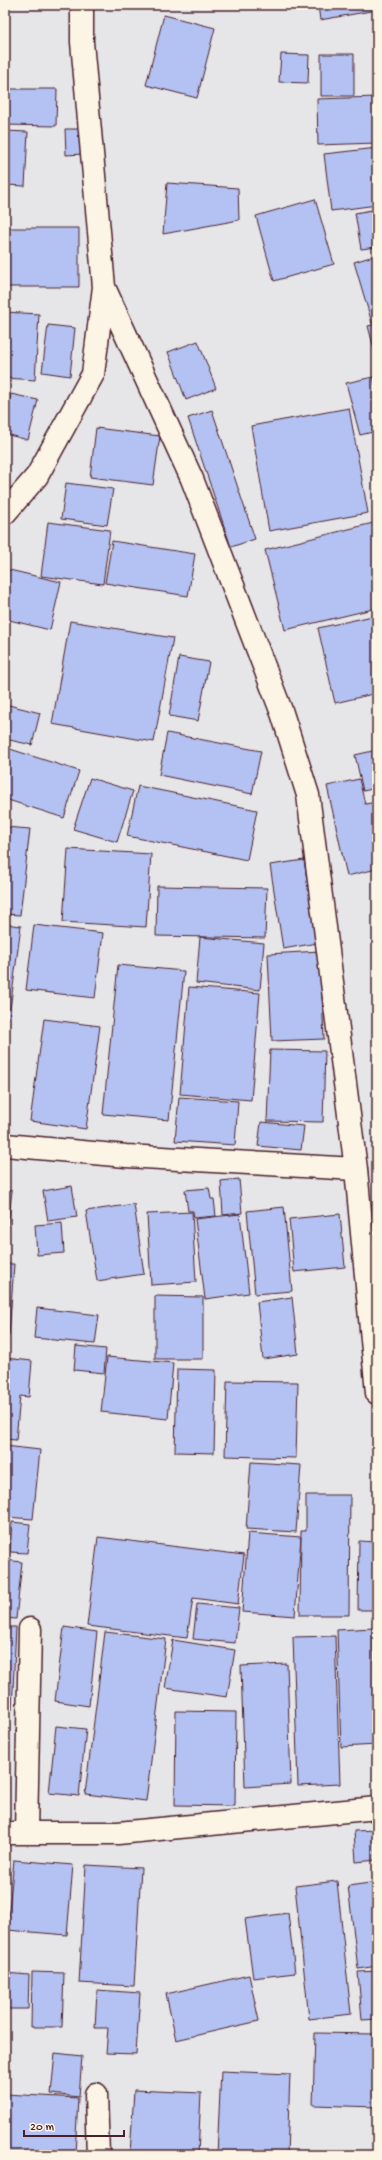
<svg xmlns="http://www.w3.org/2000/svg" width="382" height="2160" viewBox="0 0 382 2160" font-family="'Gochi Hand',sans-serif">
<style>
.building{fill:#b3c2f2;stroke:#4a1f2b}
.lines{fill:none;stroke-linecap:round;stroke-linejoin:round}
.minor-casing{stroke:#4a1f2b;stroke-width:25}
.minor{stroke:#fcf5e5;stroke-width:22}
</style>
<rect width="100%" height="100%" fill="#e6e6e9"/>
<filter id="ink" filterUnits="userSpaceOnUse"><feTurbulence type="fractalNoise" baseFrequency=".025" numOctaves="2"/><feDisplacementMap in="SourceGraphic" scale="8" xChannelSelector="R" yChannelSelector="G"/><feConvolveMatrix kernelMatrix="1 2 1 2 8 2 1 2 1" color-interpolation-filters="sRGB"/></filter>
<g filter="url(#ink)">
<!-- building -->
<path class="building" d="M 318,5 L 377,5 L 377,10 L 320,20 Z
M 164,15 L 215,28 L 197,98 L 146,85 Z
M 281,54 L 309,55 L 308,83 L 279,82 Z
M 321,54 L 354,54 L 354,96 L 321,96 Z
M 5,89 L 57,89 L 56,126 L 5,125 Z
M 377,97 L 377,143 L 318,145 L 317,99 Z
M 65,129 L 83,129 L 84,154 L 66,155 Z
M 5,131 L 28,132 L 25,186 L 5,185 Z
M 377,148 L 377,205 L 331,211 L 324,154 Z
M 167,183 L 238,188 L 239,220 L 163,234 Z
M 315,199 L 334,264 L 274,281 L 256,216 Z
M 377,209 L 377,247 L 361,249 L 355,213 Z
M 5,228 L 79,228 L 79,287 L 5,287 Z
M 377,255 L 377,321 L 372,323 L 354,262 Z
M 5,312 L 39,314 L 35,380 L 5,378 Z
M 377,324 L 377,360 L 368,326 Z
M 48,325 L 75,328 L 70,376 L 42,372 Z
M 198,341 L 216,388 L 186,400 L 168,352 Z
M 373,377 L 377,392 L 377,431 L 360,435 L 346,383 Z
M 11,394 L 38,400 L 28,440 L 5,434 L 5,419 Z
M 349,408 L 368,513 L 269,531 L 251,426 Z
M 212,410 L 255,539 L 231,547 L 188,418 Z
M 96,428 L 160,436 L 153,485 L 90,477 Z
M 66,483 L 113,489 L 107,525 L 61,519 Z
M 48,522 L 110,530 L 103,584 L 41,576 Z
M 377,522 L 377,608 L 285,630 L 265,550 Z
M 112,541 L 195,554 L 188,596 L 105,583 Z
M 5,569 L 61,582 L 50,630 L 5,619 Z
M 377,615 L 377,693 L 335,703 L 318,628 Z
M 70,621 L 173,638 L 154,742 L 52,724 Z
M 179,657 L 209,662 L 198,721 L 169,716 Z
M 5,704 L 40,713 L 32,745 L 5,739 Z
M 167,733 L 261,751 L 252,794 L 159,775 Z
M 10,749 L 79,771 L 64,818 L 5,799 L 5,763 Z
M 377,750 L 377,788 L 363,791 L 355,755 Z
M 90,778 L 133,791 L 117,842 L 73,829 Z
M 359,779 L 365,804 L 377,802 L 377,869 L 347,876 L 327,786 Z
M 138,786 L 257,810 L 247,860 L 127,836 Z
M 5,827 L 30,829 L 20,915 L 5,914 Z
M 68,849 L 151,854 L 146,927 L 63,922 Z
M 304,860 L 317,943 L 283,949 L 270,865 Z
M 157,886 L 267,888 L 265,938 L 156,936 Z
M 5,924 L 21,926 L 9,1017 L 5,1017 Z
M 34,925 L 103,933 L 95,998 L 26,990 Z
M 200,937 L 264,943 L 260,990 L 196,983 Z
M 320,951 L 324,1039 L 272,1041 L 268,954 Z
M 118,965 L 184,971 L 169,1120 L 103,1114 Z
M 189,987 L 260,993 L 251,1100 L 180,1094 Z
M 44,1019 L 100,1026 L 86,1129 L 30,1121 Z
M 270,1050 L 325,1051 L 323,1122 L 267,1121 Z
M 179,1097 L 238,1101 L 235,1145 L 175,1141 Z
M 261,1122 L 304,1126 L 301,1150 L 258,1146 Z
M 239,1179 L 242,1213 L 223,1215 L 221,1181 Z
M 72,1186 L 77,1217 L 48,1221 L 43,1191 Z
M 209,1188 L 211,1199 L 214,1199 L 216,1216 L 194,1218 L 193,1211 L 188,1211 L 185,1190 Z
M 5,1190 L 12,1191 L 5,1251 Z
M 134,1204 L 144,1274 L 97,1281 L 86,1211 Z
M 284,1207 L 292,1291 L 255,1294 L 247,1211 Z
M 192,1212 L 196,1282 L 151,1285 L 147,1214 Z
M 240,1214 L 249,1293 L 205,1299 L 195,1219 Z
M 340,1214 L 345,1267 L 294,1272 L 289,1219 Z
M 62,1223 L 64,1253 L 37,1255 L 35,1225 Z
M 5,1264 L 14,1264 L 9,1336 L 5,1336 Z
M 155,1296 L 203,1297 L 203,1359 L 155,1359 Z
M 292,1297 L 298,1354 L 263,1359 L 257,1302 Z
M 37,1308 L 99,1315 L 95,1344 L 34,1338 Z
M 76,1346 L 106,1349 L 104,1373 L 74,1370 Z
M 107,1357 L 173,1363 L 168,1419 L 101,1412 Z
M 5,1358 L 32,1361 L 29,1397 L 20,1396 L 16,1440 L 5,1439 Z
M 177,1369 L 216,1370 L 214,1453 L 175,1452 Z
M 227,1381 L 298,1382 L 296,1458 L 225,1456 Z
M 5,1446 L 40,1450 L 33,1519 L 5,1517 Z
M 251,1462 L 301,1465 L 296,1532 L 246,1529 Z
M 306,1495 L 350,1495 L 349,1615 L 300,1615 L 301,1531 L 306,1531 Z
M 12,1522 L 30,1524 L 27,1553 L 10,1552 Z
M 248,1533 L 301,1537 L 295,1616 L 242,1612 Z
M 98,1537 L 244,1555 L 238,1604 L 193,1598 L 187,1638 L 87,1626 Z
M 359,1541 L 377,1542 L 377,1610 L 358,1610 Z
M 5,1560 L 22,1562 L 16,1619 L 5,1618 Z
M 197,1604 L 239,1608 L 235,1643 L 193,1639 Z
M 5,1627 L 16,1627 L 12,1710 L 5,1710 Z
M 64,1627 L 97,1632 L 89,1706 L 55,1701 Z
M 373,1628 L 377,1745 L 341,1747 L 337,1630 Z
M 105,1632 L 166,1639 L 146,1801 L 85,1794 Z
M 335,1636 L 340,1784 L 298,1786 L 293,1637 Z
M 173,1640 L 235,1650 L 227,1697 L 165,1688 Z
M 287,1664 L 291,1784 L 245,1787 L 241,1666 Z
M 176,1711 L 236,1712 L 235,1806 L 175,1805 Z
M 5,1719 L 7,1719 L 5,1749 Z
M 56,1726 L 86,1729 L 79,1796 L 49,1793 Z
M 377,1830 L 377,1860 L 356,1862 L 354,1831 Z
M 5,1856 L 7,1857 L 5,1901 Z
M 14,1860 L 73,1865 L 67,1935 L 7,1930 Z
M 86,1865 L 141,1868 L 134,1986 L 79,1983 Z
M 337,1881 L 351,2014 L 309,2019 L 295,1886 Z
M 377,1882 L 377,1966 L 358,1969 L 348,1886 Z
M 288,1913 L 295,1973 L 253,1978 L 245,1919 Z
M 377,1971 L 377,2019 L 362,2020 L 358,1972 Z
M 32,1972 L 64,1973 L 62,2027 L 31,2027 Z
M 5,1973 L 29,1975 L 28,2009 L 5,2009 Z
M 249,1975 L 259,2021 L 176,2040 L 166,1994 Z
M 97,1990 L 140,1993 L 136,2054 L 106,2053 L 108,2028 L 95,2028 Z
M 315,2033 L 377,2034 L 377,2107 L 313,2105 Z
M 55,2053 L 82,2056 L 79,2097 L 51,2094 Z
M 221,2071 L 290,2074 L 287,2155 L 217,2155 Z
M 134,2090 L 201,2093 L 198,2155 L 130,2155 Z
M 5,2094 L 78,2098 L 75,2155 L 5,2155 Z"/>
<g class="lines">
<!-- minor casing -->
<g class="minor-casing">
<path id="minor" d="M 104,287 L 192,479 L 282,713 L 308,795 L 356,1169 L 377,1393
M 5,513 L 37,476 L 93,374 L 104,287 L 82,42 L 82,5
M 5,1145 L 126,1156 L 356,1169
M 5,1833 L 118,1833 L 377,1808
M 26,1833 L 30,1629
M 96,2094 L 98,2155"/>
</g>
<!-- minor -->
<use href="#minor" class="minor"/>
</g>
</g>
<!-- margin -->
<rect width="382" height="2160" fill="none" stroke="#fcf5e5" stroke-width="20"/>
<rect x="10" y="10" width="362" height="2140" fill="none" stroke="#4a1f2b" stroke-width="1.5" filter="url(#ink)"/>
<!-- scale -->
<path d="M24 2130v6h100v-6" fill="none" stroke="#4a1f2b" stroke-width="2"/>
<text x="30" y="2130" font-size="12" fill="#4a1f2b" stroke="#fcf5e5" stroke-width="3" paint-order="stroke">20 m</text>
</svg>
